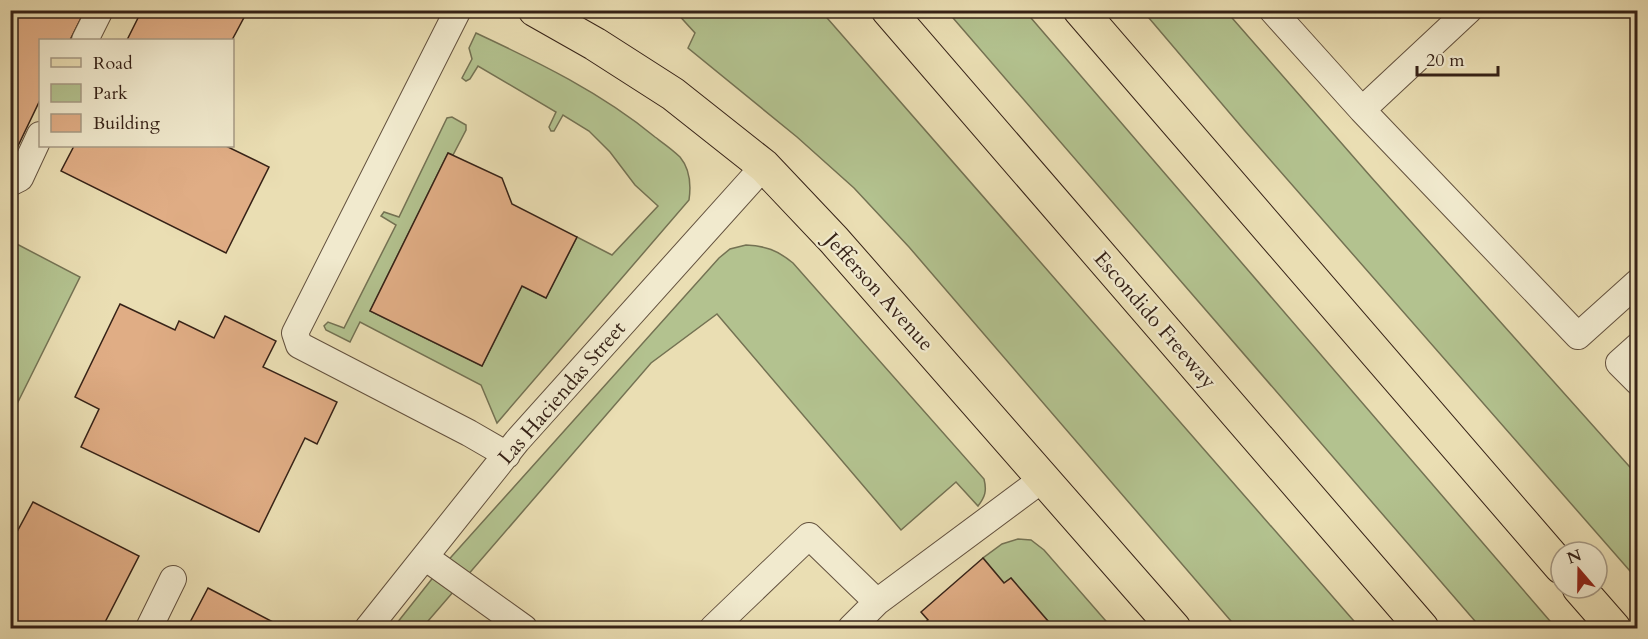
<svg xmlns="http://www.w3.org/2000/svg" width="1648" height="639" viewBox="0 0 1648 639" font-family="Cardo,serif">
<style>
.green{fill:#b3c28f;stroke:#747253;stroke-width:1.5}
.building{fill:#e0ad85;stroke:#362217;stroke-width:1.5}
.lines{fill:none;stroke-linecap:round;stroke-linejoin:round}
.minor-casing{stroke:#63513e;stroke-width:28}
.major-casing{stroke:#362217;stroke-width:35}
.highway-casing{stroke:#362217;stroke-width:35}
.minor{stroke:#f1eace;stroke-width:26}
.major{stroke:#eadeb3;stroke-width:33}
.highway{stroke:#eadeb3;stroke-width:33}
.labels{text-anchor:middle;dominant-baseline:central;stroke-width:4.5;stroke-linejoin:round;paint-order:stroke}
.street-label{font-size:21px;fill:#362217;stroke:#f1eace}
</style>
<rect width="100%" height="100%" fill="#eadeb3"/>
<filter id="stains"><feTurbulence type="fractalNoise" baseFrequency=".00333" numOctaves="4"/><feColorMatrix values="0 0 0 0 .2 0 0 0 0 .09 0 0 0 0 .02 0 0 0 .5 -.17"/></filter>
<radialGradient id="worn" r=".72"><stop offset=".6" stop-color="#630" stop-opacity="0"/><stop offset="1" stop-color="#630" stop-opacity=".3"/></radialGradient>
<!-- green -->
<path class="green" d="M 675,11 L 821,11 L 1360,628 L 1237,628 L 909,247 L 854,188 L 797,137 L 688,48 L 695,33 Z
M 947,11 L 1025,11 L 1556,628 L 1481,628 Z
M 1143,11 L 1226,11 L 1371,177 L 1637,475 L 1637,579 L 1245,131 Z
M 476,33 C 538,62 602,93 655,137 C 663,143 673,150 680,157 C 690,169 691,186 689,200 L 497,423 L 481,385 L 360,322 L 350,342 L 326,330 L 324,326 L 328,322 L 344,328 L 396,225 L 381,216 L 384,212 L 399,217 L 447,118 L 452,117 L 466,125 L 466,130 L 453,155 L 448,153 L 370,311 L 482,366 L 522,286 L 546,298 L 577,237 L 612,255 L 658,206 L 635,185 L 610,152 L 589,131 L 563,115 L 554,131 L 551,131 L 549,127 L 556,112 L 478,66 L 470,79 L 466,81 L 462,78 L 472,59 L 469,48 Z
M 11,241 L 80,277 L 11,416 Z
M 746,245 C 766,246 777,250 793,263 L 984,479 C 987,491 985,497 978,506 L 956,482 L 901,530 L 717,314 L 651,363 L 422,628 L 393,628 L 435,575 L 719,258 L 730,249 Z
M 1018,539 L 1031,540 L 1044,550 L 1112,628 L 1054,628 L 1011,578 L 1004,583 L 983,558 L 1002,544 Z"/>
<!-- building -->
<path class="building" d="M 10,10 L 85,10 L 70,40 L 40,40 L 40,100 L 16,150 L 10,148 Z
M 142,10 L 248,10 L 232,40 L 127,40 Z
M 74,146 L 226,146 L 269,167 L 226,253 L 61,171 Z
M 448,153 L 502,178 L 512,204 L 577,237 L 546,298 L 522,286 L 482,366 L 370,311 Z
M 120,304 L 175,330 L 179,321 L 214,338 L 225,316 L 276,341 L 263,367 L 337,402 L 317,444 L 305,438 L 259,532 L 81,447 L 99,409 L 75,397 Z
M 33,502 L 139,556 L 102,628 L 10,628 L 10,545 Z
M 983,558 L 1004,583 L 1011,578 L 1054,628 L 918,628 L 928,620 L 921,612 Z
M 208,588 L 275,623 L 272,628 L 187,628 Z"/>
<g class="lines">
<!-- minor casing -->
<g class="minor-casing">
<path id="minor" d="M 458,10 L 295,333 L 299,345 L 469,433 L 507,455
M 1272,10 L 1362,110
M 1469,10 L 1362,110 L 1578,336 L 1638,282
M 85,40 L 100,10
M 10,183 L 20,178 L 40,135
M 1638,346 L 1619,363 L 1638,382
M 425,557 L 524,628
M 877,602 L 1044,478
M 149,628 L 173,579
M 368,628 L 517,441 L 764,166
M 713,628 L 809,536 L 877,602 L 851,628"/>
</g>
<!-- major casing -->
<g class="major-casing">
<path id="major" d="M 535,10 L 595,44 L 673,94 L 764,166 L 834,240 L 1174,628"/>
</g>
<!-- highway casing -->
<g class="highway-casing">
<path id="highway" d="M 888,10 L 1422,628
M 1080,10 L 1561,567
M 1579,588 L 1614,628"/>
</g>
<!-- minor -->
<use href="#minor" class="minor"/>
<!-- major -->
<use href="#major" class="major"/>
<!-- highway -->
<use href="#highway" class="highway"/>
</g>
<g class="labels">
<!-- street labels -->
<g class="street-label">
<text transform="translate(879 292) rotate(48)">Jefferson Avenue</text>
<text transform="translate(1155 320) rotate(49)">Escondido Freeway</text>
<text transform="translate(562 393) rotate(-49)">Las Haciendas Street</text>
</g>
</g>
<!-- margin -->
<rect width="1648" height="639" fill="none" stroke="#eadeb3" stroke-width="36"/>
<rect x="12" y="12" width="1624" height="615" fill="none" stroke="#362217" stroke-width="3"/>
<rect x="18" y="18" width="1612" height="603" fill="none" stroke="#362217" stroke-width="1.5"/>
<!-- legend -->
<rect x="39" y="39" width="195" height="108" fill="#f1eace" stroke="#a69a85" stroke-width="1.5"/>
<rect x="51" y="58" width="30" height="9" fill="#eadeb3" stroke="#a69a85" stroke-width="1.5"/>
<text x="93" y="69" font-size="18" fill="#362217">Road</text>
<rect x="51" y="84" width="30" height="18" fill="#b3c28f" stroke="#a69a85" stroke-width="1.5"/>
<text x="93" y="99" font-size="18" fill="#362217">Park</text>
<rect x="51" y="114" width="30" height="18" fill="#e0ad85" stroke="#a69a85" stroke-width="1.5"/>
<text x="93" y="129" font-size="18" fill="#362217">Building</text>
<!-- north arrow -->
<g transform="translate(1579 570) rotate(340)"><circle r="28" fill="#f1eace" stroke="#a69a85" stroke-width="1.5"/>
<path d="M0-4.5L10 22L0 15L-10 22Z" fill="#8f2418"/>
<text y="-9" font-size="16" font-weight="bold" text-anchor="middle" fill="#362217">N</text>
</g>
<!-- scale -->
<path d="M1417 66v9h81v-9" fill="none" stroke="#362217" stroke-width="3"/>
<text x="1426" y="66" font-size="18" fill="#362217" stroke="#f1eace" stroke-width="4.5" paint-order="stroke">20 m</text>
<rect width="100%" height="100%" filter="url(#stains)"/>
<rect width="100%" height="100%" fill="url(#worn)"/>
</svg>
